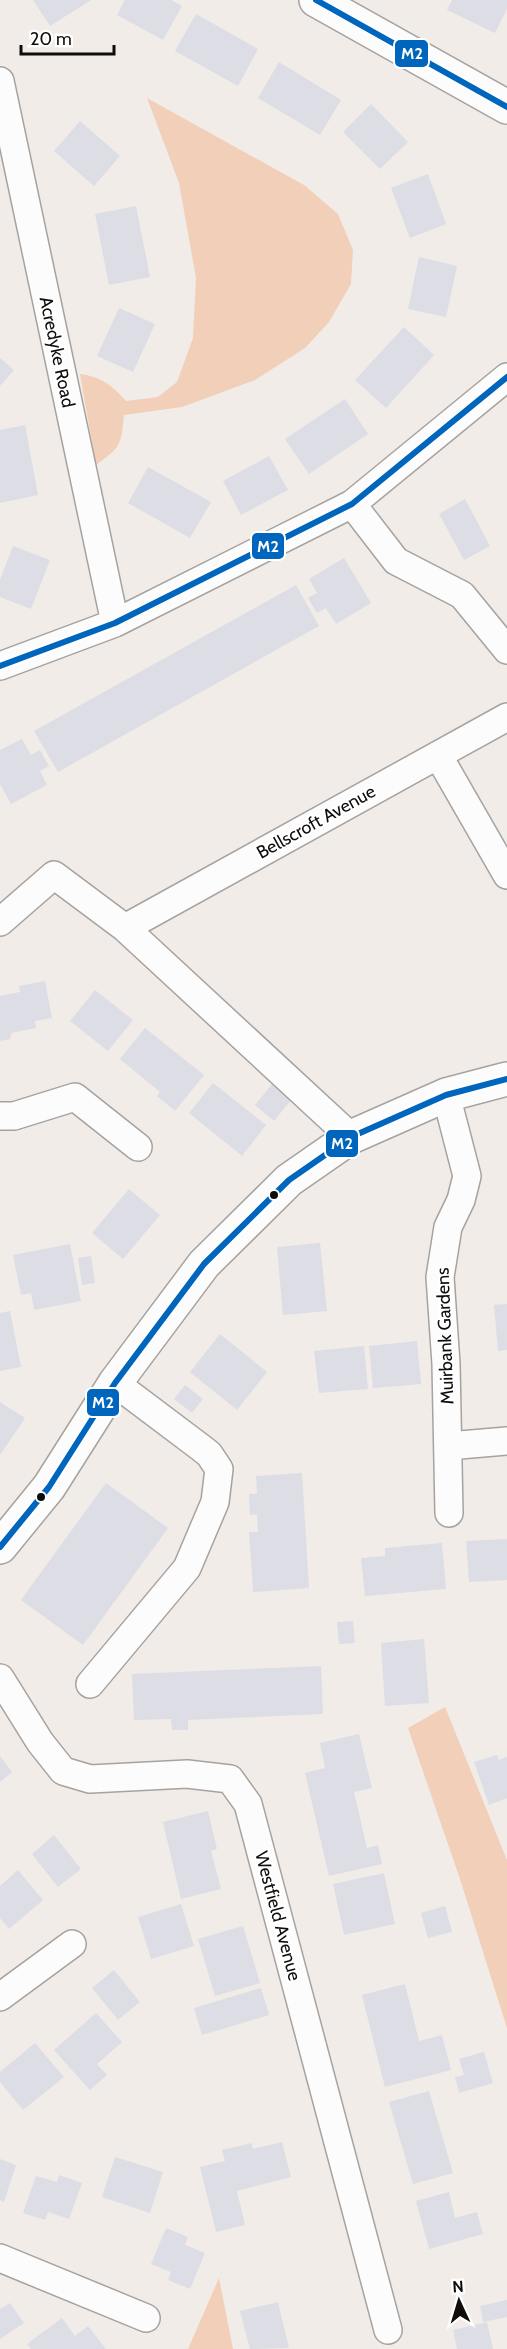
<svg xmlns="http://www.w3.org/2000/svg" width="507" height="2349" viewBox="0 0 507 2349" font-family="Cabin,sans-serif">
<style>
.green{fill:#f1cfb8}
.building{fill:#dcdde5}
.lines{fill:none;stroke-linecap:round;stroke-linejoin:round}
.street-casing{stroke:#a6a29f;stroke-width:30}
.secondary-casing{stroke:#a6a29f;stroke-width:36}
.street{stroke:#fdfcfc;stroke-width:27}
.secondary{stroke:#fdfcfc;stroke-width:33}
.bus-1-casing{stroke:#fff;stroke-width:10}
.bus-1{stroke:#0065bd;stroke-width:6}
.bus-dot{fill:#0f0c0a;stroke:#fff;stroke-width:2}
.labels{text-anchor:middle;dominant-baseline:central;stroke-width:4.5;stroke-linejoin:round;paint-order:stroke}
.street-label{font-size:18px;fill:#0f0c0a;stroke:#fff}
.line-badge{stroke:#fff;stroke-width:2}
.badge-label{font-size:16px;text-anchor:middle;font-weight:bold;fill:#fff}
</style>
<rect width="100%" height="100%" fill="#f1ece8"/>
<!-- green -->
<path class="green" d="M 147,98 L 304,185 L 338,214 L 353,250 L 351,284 L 329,322 L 305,348 L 255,380 L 182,407 L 124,415 C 121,445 121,447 96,465 L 80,374 C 101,377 112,385 126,401 L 158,397 L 177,382 L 193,338 L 196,278 L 179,183 Z
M 445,1707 L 507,1860 L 507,2028 L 460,1879 L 408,1728 Z
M 219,2278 L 233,2349 L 188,2349 Z"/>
<!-- building -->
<path class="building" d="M 33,0 L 91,0 L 50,26 Z
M 125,0 L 171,0 L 182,6 L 163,40 L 117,15 Z
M 452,0 L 507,0 L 507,9 L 495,33 L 447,10 Z
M 196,14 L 258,49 L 238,86 L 175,51 Z
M 279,62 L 341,100 L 320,135 L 258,98 Z
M 371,104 L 408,142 L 380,169 L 343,132 Z
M 80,121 L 120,156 L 94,186 L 54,151 Z
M 428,174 L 446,224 L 410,238 L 391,188 Z
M 136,206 L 150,277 L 109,285 L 95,214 Z
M 419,257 L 457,266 L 446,317 L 408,309 Z
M 119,308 L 155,324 L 133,372 L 97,356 Z
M 404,327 L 434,355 L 386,408 L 355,380 Z
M 0,358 L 14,370 L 0,386 Z
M 345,399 L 368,434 L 309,474 L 285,439 Z
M 25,425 L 38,495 L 0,503 L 0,430 Z
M 269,456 L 288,490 L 241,515 L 223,481 Z
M 148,467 L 211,502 L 190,538 L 128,503 Z
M 465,499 L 490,546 L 464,560 L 439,514 Z
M 13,546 L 50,560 L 31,609 L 0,597 L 0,580 Z
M 344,558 L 371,603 L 336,624 L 326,608 L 317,613 L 308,598 L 317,593 L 309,579 Z
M 296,585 L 319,626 L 58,772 L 34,731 Z
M 22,739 L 31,755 L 40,750 L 49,766 L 40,771 L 47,785 L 11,804 L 0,784 L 0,750 Z
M 45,981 L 52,1018 L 35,1021 L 36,1028 L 11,1033 L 10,1039 L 0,1041 L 0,996 L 20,992 L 19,986 Z
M 95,990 L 133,1020 L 108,1051 L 70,1021 Z
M 145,1028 L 204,1075 L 175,1111 L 157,1096 L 160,1092 L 120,1059 Z
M 213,1083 L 266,1125 L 242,1156 L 189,1113 Z
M 272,1084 L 291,1100 L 274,1121 L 255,1105 Z
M 129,1189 L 160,1215 L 123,1259 L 92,1233 Z
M 320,1243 L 327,1311 L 283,1315 L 277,1247 Z
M 70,1244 L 81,1301 L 34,1310 L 31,1293 L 21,1295 L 13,1255 Z
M 91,1256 L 95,1283 L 82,1285 L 78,1258 Z
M 507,1304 L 507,1350 L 498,1351 L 494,1305 Z
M 10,1311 L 21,1367 L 0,1371 L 0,1313 Z
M 220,1334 L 267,1372 L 237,1410 L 190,1372 Z
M 417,1341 L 421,1384 L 373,1388 L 369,1346 Z
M 364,1346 L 368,1389 L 319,1393 L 314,1351 Z
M 185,1385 L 203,1399 L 192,1413 L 174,1399 Z
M 0,1402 L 25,1418 L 0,1455 Z
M 302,1473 L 309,1588 L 253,1592 L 249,1532 L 258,1532 L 257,1514 L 250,1515 L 249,1494 L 257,1494 L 256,1476 Z
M 106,1483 L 168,1528 L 83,1645 L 21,1600 Z
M 507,1539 L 507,1580 L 469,1582 L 466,1541 Z
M 442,1543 L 446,1589 L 365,1596 L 361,1558 L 385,1556 L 385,1548 Z
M 353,1621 L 355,1643 L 339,1644 L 337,1622 Z
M 424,1639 L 429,1703 L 385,1706 L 381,1643 Z
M 321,1666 L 323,1714 L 188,1720 L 188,1730 L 172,1730 L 171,1719 L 134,1720 L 132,1674 Z
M 359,1734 L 372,1788 L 354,1792 L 367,1848 L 378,1845 L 382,1864 L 329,1876 L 305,1773 L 325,1768 L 320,1743 Z
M 497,1755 L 499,1760 L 507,1757 L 507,1798 L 489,1805 L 474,1762 Z
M 0,1756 L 12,1772 L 0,1782 Z
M 208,1811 L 217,1849 L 211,1851 L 221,1889 L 181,1899 L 163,1822 Z
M 54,1835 L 81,1869 L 58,1887 L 32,1854 Z
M 18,1870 L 43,1900 L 9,1929 L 0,1918 L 0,1886 Z
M 384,1873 L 395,1924 L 344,1935 L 333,1884 Z
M 181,1904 L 194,1946 L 151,1959 L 138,1917 Z
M 445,1906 L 452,1932 L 428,1938 L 421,1913 Z
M 243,1926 L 260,1983 L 215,1996 L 198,1939 Z
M 114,1970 L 140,2002 L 118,2020 L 92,1988 Z
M 405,1984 L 419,2041 L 442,2035 L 451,2070 L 385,2087 L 362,1995 Z
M 261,1988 L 269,2015 L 202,2035 L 194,2008 Z
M 96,2013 L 122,2042 L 97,2064 L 107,2075 L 90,2090 L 54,2050 Z
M 35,2043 L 64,2077 L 23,2110 L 0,2082 L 0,2072 Z
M 484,2052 L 493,2083 L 459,2093 L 455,2077 L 464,2075 L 459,2059 Z
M 429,2091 L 453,2173 L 413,2184 L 389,2102 Z
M 282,2142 L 291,2177 L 237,2191 L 245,2225 L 216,2232 L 200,2167 L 225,2161 L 222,2150 L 252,2143 L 253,2149 Z
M 115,2157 L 163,2172 L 150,2213 L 102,2197 Z
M 0,2159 L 16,2165 L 4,2202 L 0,2200 Z
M 59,2175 L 82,2183 L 69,2219 L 48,2212 L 45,2220 L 23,2213 L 36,2176 L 57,2182 Z
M 449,2192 L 455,2218 L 477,2212 L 483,2234 L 429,2249 L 416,2201 Z
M 166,2228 L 188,2237 L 185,2245 L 205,2253 L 190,2289 L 168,2280 L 171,2272 L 151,2264 Z
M 507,2300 L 507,2317 L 483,2322 L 480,2306 Z
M 278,2302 L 289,2348 L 250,2349 L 240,2311 Z
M 10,2303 L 24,2323 L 0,2339 L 0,2309 Z
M 62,2318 L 75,2336 L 88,2326 L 106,2349 L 31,2349 L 27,2344 Z
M 487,2322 L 493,2349 L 457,2349 L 453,2330 Z"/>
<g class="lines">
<!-- street casing -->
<g class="street-casing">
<path id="street" d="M 0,81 L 115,623
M 352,504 L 396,561 L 462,595 L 507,650
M 0,666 L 115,623 L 352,504 L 507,377
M 438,755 L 507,875
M 0,922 L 54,875 L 125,928 L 351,1137
M 125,928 L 507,717
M 446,1095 L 467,1176 L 461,1200 L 448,1227 L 440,1277 L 446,1364 L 449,1513
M 0,1116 L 14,1116 L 75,1097 L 138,1147
M 448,1446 L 507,1441
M 0,1678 L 40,1742 L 63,1771 L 90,1779 L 187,1774 L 230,1779 L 248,1804 L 388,2330
M 90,1684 L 187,1568 L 215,1502 L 219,1469 L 209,1454 L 200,1447 L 115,1383
M 0,1997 L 72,1944
M 0,2258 L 146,2318"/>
</g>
<!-- secondary casing -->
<g class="secondary-casing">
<path id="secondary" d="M 316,0 L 507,107
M 0,1547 L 49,1487 L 115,1383 L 204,1264 L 289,1180 L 351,1137 L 446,1095 L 507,1079"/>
</g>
<!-- street -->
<use href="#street" class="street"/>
<!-- secondary -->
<use href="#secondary" class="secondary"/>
<!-- bus-1 casing -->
<g class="bus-1-casing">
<path id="bus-1" d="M 316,0 L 507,107
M 0,666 L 115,623 L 352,504 L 507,377
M 0,1547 L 49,1487 L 115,1383 L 204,1264 L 289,1180 L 351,1137 L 446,1095 L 507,1079"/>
</g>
<!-- bus-1 -->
<use href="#bus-1" class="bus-1"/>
</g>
<!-- markers -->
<g class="bus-dot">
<circle cx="274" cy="1195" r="5"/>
<circle cx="41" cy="1497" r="5"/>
</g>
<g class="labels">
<!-- street labels -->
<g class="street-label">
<text transform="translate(57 352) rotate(78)">Acredyke Road</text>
<text transform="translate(316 822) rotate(-29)">Bellscroft Avenue</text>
<text transform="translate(445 1336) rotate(-92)">Muirbank Gardens</text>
<text transform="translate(278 1916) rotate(75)">Westfield Avenue</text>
</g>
</g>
<g class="line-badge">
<rect x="394" y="39" width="35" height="29" rx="6" fill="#0065bd"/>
<rect x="251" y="532" width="34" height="28" rx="6" fill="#0065bd"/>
<rect x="325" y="1129" width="34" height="29" rx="6" fill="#0065bd"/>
<rect x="86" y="1388" width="34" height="29" rx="6" fill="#0065bd"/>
</g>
<g class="badge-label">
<text x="412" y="59">M2</text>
<text x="268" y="552">M2</text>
<text x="342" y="1149">M2</text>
<text x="103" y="1408">M2</text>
</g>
<!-- north arrow -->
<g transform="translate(459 2301) rotate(356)" stroke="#ffffff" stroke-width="4.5" paint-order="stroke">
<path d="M0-4.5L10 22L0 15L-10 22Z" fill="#0f0c0a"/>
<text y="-9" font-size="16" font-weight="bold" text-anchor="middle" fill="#0f0c0a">N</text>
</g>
<!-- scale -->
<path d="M21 45v9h93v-9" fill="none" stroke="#0f0c0a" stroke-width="3"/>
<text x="30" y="45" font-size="18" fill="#0f0c0a" stroke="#ffffff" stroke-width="4.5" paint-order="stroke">20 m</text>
</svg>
